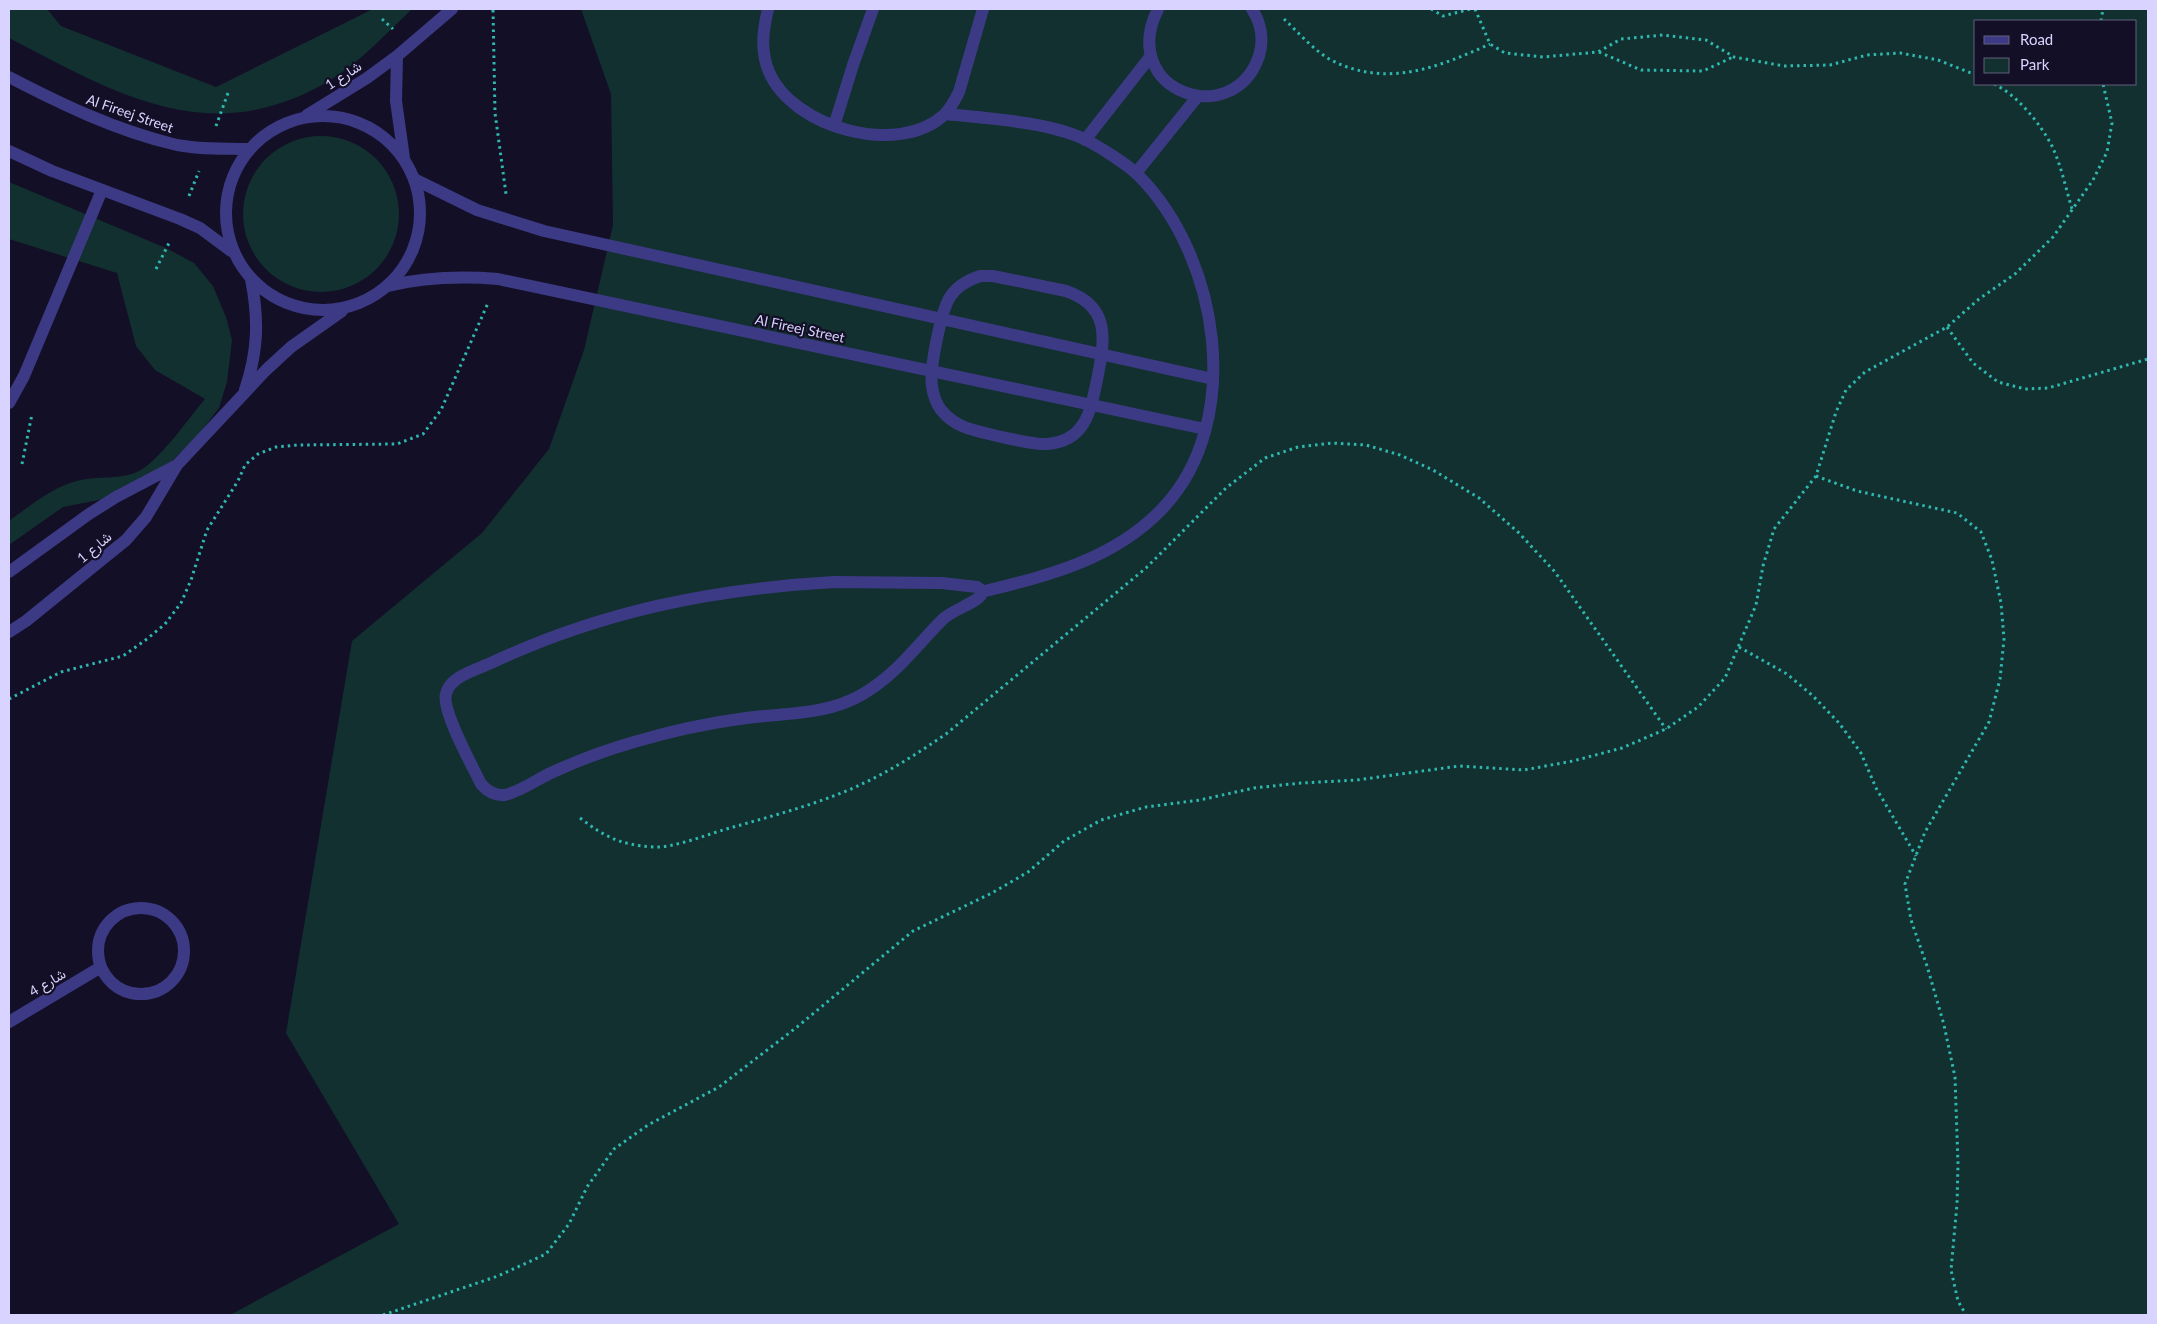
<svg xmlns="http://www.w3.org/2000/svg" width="2157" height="1324" viewBox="0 0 2157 1324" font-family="Lato,Vazirmatn,sans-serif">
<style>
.green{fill:#12302f;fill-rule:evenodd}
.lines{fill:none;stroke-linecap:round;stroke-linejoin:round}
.path{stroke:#2fb8b0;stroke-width:3;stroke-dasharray:2.5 4;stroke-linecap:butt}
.service{stroke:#3d3a85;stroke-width:12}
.minor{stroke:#3d3a85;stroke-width:12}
.labels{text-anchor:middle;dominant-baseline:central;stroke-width:4.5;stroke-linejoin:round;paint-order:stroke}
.street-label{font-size:14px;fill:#d9d4ff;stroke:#130f26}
</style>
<rect width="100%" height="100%" fill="#130f26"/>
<!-- green -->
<path class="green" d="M 9,9 L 47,9 L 61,26 L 216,87 L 373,9 L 412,9 C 389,31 360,62 332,79 C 212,152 119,95 9,38 Z
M 581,9 L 2148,9 L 2148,1315 L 230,1315 L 399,1224 L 286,1033 L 352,641 L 482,533 L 549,449 L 584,350 L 613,225 L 611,94 ZM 1976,21 L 2136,21 L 2136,84 L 1976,84 Z
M243 214a78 78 0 1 1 156 0a78 78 0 1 1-156 0Z
M 9,182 L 166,248 L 194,263 L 213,286 L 226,317 L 232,340 L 227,382 L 219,408 L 199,434 L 155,478 L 109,498 L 63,507 L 9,545 L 9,521 C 30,506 52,487 77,481 C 98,475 121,481 141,470 C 162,457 188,419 205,399 L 155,370 L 136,346 L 117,273 L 9,239 Z"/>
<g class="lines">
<!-- path -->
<path class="path" d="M 1431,9 L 1443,16 L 1471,9
M 1475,9 L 1490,44 L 1505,53 L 1543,57 L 1598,52 L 1621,39 L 1663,35 L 1706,40 L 1734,57 L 1784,66 L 1830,65 L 1867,55 L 1900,53 L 1938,60 L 1976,75
M 493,10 L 495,113 L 506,194
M 382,19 L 393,29
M 1284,19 C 1299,33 1315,52 1333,61 C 1388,88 1439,67 1490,44
M 2101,21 L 2103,9
M 1599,52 L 1641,70 L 1703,71 L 1733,57
M 1994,84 C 2017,95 2040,123 2052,146 C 2061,165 2066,189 2072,209
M 216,126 L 228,93
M 189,196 L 199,171
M 156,269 L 170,241
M 1947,327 L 1973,363 L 1998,382 L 2025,389 L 2048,388 L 2148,359
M 22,464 L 32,414
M 1816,476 L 1857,491 L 1957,513 L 1981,532 L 1992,560 L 2001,603 L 2004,639 L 2000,679 L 1989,722 L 1925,832 L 1905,884 L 1911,920 L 1927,966 L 1944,1025 L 1955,1077 L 1958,1164 L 1957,1204 L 1951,1270 L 1958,1301 L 1966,1315
M 1739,647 L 1787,674 L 1813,696 L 1839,723 L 1861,753 L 1876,788 L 1916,856
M 9,699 L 61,672 L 123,656 L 147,639 L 165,624 L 181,603 L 191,580 L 207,530 L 238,481 L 245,465 L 258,454 L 276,447 L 298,445 L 397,444 L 423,434 L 441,410 L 488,303
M 580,818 C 605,837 621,845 653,847 C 673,848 703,836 723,830 C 761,819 800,809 836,795 C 876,780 911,758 946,734 L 1146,568 L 1226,488 L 1265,458 L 1298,447 L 1332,443 L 1366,445 L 1400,455 L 1433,470 L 1479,498 L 1519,533 L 1555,572 L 1666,729
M 383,1315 L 498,1276 L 546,1254 L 569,1224 L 587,1187 L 614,1149 L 648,1125 L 719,1087 L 797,1027 L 913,931 L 992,893 L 1028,872 L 1064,841 L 1101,820 L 1146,807 L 1200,800 L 1254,788 L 1301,783 L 1357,780 L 1459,766 L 1524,770 L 1573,761 L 1622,748 L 1666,729 L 1698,707 L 1725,678 L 1756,605 L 1763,566 L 1774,529 L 1816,476 L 1836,412 L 1846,390 L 1865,372 L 1947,327 L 1979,299 L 2015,274 L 2053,237 L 2093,180 L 2107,152 L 2112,123 L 2103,84"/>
<!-- service -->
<path class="service" d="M 768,9 C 763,30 760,51 769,72 C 793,128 898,157 944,115 C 951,108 955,100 959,92 L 983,9
M 1158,9 C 1117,91 1233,132 1259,56 C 1264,40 1261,23 1252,9
M 834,126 L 853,65 L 873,9
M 1085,140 L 1150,57
M 1136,173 L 1198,96
M 980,276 L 993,276 L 1066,291 C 1110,306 1105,338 1098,375 C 1091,407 1088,441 1047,444 C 1033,445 976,432 962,426 C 955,423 947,417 941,410 C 936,403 933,394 932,386 C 929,370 941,311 950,297 C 957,286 968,280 980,276 Z
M 9,403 L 24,376 L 102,190
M 834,582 L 942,583 L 977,587 L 980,589 L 981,595 C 977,602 953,610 943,619 C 916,646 897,674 863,694 C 828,715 785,713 746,718 C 708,723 671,731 634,742 C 606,750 579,760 553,772 C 537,779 522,791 505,795 C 495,796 488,792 481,784 C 473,767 441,710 446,694 C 450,676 476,670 491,663 C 602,611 712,589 834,582 Z"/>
<!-- minor -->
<path class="minor" d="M 397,56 L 396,101 L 404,158
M 9,77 C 61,104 115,130 173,144 C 197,150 225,148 250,149
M 945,114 C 985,118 1051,122 1086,140 C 1100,147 1128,165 1138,175 C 1219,256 1246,421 1162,509 C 1113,560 1047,576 981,592
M 307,115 L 367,78 L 397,56 L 452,9
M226 213a97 97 0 1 1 194 0a97 97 0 1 1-194 0Z
M 9,151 L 52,171 L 180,219 L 200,228 L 231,251
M 414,179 L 477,210 L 544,231 L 1213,379
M 388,286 C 425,277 460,276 498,279 L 1205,429
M 245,390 C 258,351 259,320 251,279
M 9,572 L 89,514 L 116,497 L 177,465
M 9,632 L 26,621 L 126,540 L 146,517 L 177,465 L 266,370 L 291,347 L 342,311
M98 951a43 43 0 1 1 86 0a43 43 0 1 1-86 0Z
M 9,1022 L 101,967"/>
</g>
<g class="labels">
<!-- street labels -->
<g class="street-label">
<text transform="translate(343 75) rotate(-33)">شارع 1</text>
<text transform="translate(130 113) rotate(19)">Al Fireej Street</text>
<text transform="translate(800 328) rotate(12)">Al Fireej Street</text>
<text transform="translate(94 547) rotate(-40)">شارع 1</text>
<text transform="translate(47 982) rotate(-31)">شارع 4</text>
</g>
</g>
<!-- border -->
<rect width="2157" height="1324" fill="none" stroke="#d9d4ff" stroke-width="20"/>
<!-- legend -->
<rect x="1974" y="20" width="162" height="65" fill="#130f26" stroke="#625e7d"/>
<rect x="1984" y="36" width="25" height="8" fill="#3d3a85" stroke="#625e7d"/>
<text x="2020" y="45" font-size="15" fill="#d9d4ff">Road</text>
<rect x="1984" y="58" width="25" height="15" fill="#12302f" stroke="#625e7d"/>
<text x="2020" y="70" font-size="15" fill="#d9d4ff">Park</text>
</svg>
